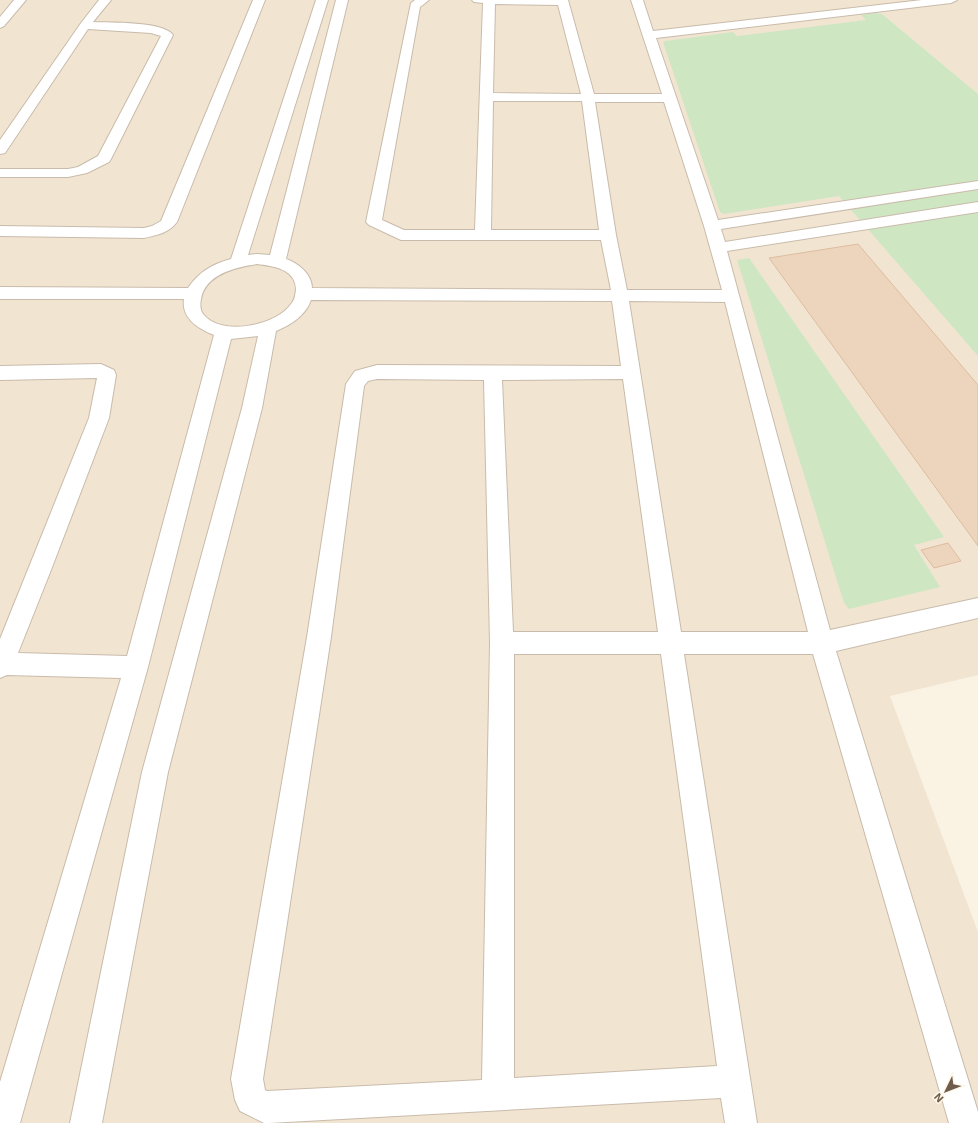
<svg xmlns="http://www.w3.org/2000/svg" width="978" height="1123" viewBox="0 0 978 1123" font-family="'Exo 2',sans-serif">
<style>
.residential{fill:#f1e5d2}
.green{fill:#cfe6c3}
.building{fill:#edd4bd;stroke:#debc9f}
.lines{fill:none;stroke-linecap:round;stroke-linejoin:round}
.street-casing{stroke:#c9bbab;stroke-width:2}
.street{fill:#fff;fill-rule:evenodd}
</style>
<rect width="100%" height="100%" fill="#faf3e3"/>
<!-- residential -->
<path class="residential" d="M 0,0 L 978,0 L 978,675 L 890,696 L 978,932 L 978,1123 L 0,1123 Z"/>
<!-- green -->
<path class="green" d="M 876,13 L 882,14 L 978,94 L 978,356 L 839,196 L 724,214 L 720,212 L 663,42 L 665,41 L 733,32 L 737,36 L 866,20 L 861,15 Z
M 749,258 L 944,537 L 914,545 L 940,587 L 849,609 L 844,603 L 737,260 Z"/>
<!-- building -->
<path class="building" d="M 858,244 L 978,385 L 978,546 L 769,258 Z
M 948,543 L 961,561 L 934,568 L 921,550 Z"/>
<g class="lines">
<!-- street casing -->
<g class="street-casing">
<path id="street" d="M 14,0 L 26,0 L 4,26 L 0,28 L 0,17 Z
M 99,0 L 111,0 L 93,22 C 111,23 163,21 173,35 L 111,159 L 109,162 L 87,173 L 68,177 L 0,177 L 0,169 L 68,169 L 78,167 L 98,156 L 161,36 L 151,33 L 88,29 L 5,153 L 0,154 L 0,140 L 81,23 Z
M 253,0 L 265,0 L 177,222 C 169,233 157,235 144,238 L 0,236 L 0,226 L 144,228 L 152,226 L 161,221 Z
M 316,0 L 328,0 L 248,255 L 257,254 L 270,255 L 336,0 L 348,0 L 286,259 C 298,263 312,274 312,288 L 611,290 L 601,240 L 401,240 L 369,225 L 366,222 L 411,3 L 415,0 L 429,0 L 420,7 L 382,220 L 404,230 L 475,230 L 483,3 L 474,2 L 472,0 L 568,0 L 594,94 L 662,94 L 631,0 L 643,0 L 653,31 L 922,0 L 957,0 L 951,3 L 656,38 L 718,220 L 978,181 L 978,189 L 721,229 L 725,242 L 978,202 L 978,212 L 727,251 L 830,630 L 978,598 L 978,618 L 836,651 L 978,1112 L 978,1123 L 949,1123 L 813,654 L 684,654 L 757,1123 L 725,1123 L 721,1098 L 269,1123 L 264,1123 L 240,1111 L 235,1100 L 231,1079 L 307,637 L 346,384 L 355,371 L 377,365 L 621,366 L 612,301 L 311,300 C 306,315 291,325 276,331 L 262,408 L 168,772 L 102,1123 L 70,1123 L 142,772 L 242,408 L 258,336 L 231,339 L 148,667 L 20,1123 L 0,1123 L 0,1082 L 121,678 L 7,675 L 0,678 L 0,639 L 89,418 L 97,378 L 0,380 L 0,366 L 101,364 L 114,370 L 116,375 L 109,418 L 51,570 L 18,653 L 127,656 L 214,335 C 199,329 181,319 184,299 L 0,299 L 0,287 L 188,288 C 199,272 212,264 231,259 ZM 495,4 L 558,5 L 581,94 L 493,93 ZM 493,101 L 582,101 L 599,230 L 491,230 ZM 595,102 L 664,102 L 704,226 L 722,290 L 627,290 L 616,235 ZM 257,264 C 273,266 296,269 296,290 C 295,295 295,300 291,304 C 276,326 221,337 203,314 C 200,310 200,304 201,299 C 205,274 236,267 257,264 ZM 629,301 L 725,302 L 808,632 L 681,632 ZM 377,379 L 484,380 L 490,643 L 482,1080 L 267,1091 L 265,1090 L 263,1079 L 331,637 L 364,386 L 368,381 ZM 623,379 L 658,632 L 513,632 L 502,380 ZM 514,654 L 661,654 L 717,1066 L 514,1078 Z"/>
</g>
<!-- street -->
<use href="#street" class="street"/>
</g>
<!-- north arrow -->
<g transform="translate(946 1091) rotate(227)" stroke="#fdf7e9" stroke-width="3" paint-order="stroke">
<path d="M0-3L7 15L0 10L-7 15Z" fill="#6f5b4c"/>
<text y="-6" font-size="11" font-weight="bold" text-anchor="middle" fill="#6f5b4c">N</text>
</g>
</svg>
